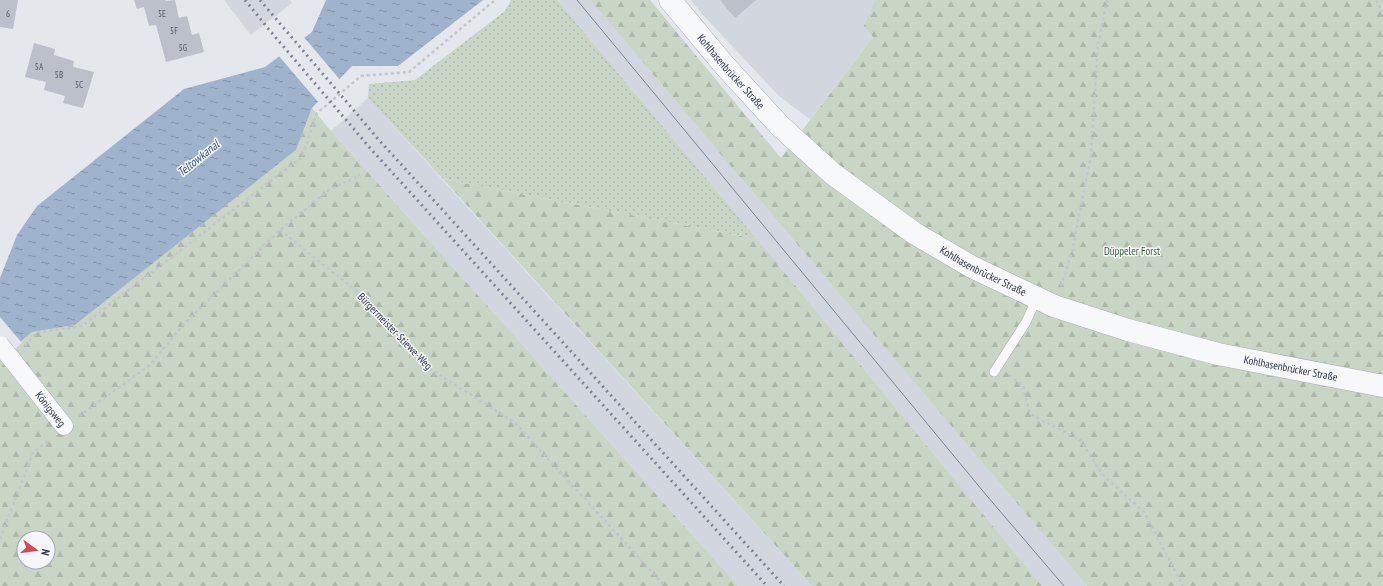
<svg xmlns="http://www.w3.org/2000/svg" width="1383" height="586" viewBox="0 0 1383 586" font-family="'PT Sans Narrow',sans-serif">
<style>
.built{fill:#d2d6de}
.forest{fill:url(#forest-firs);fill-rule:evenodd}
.garden{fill:url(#garden-dots)}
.water{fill:url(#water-ripples)}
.pier{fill:#e4e7ec}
.building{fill:#bbc0ca}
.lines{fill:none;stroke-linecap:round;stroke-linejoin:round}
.service-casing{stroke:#a9aeb7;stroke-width:10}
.minor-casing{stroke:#a9aeb7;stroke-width:19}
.tertiary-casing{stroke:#a9aeb7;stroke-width:23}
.path{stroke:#c2c5cb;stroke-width:2.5;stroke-dasharray:3 3;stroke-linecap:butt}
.service{stroke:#f7f8fa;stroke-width:9}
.minor{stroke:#f7f8fa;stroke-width:18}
.tertiary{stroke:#f7f8fa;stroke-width:22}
.tram{stroke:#7d8696;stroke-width:1}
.rail{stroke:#7d8696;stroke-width:3;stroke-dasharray:2 4;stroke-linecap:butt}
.minor-bridge-casing{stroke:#a9aeb7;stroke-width:19;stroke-linecap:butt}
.minor-bridge{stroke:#f7f8fa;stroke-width:18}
.labels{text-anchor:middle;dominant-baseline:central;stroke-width:3;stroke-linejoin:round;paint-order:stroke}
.number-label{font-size:9px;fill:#4f5766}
.street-label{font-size:11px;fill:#2b3445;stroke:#f4f6f9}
.park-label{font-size:11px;fill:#3f6138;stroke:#f4f6f9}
.water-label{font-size:12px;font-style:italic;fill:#34527a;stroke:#f4f6f9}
</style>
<defs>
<pattern id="forest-firs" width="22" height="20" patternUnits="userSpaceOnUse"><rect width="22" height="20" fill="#c9d6c5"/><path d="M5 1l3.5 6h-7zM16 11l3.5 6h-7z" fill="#adb8ab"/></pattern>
<pattern id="garden-dots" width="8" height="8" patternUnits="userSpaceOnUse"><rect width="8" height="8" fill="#c9d6c5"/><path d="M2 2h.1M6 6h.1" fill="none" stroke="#adb8ab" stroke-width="1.8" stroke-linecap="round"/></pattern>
<pattern id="water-ripples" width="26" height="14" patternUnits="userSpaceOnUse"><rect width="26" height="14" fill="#9fb4cc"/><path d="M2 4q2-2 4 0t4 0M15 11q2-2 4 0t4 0" fill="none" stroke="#8293a7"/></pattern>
</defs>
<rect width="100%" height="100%" fill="#e4e7ec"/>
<!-- built -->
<path class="built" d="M 224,0 L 290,0 L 292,3 L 251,35 Z
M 557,0 L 590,0 L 1087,586 L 1042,586 L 757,239 Z
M 691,0 L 875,0 L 864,26 L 873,37 L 810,119 L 779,96 L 701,13 Z
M 368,98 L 812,586 L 738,586 L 331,131 Z"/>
<!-- forest -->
<path class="forest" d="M 590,0 L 650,0 L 781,158 L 873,37 L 864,26 L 875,0 L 1383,0 L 1383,586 L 1087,586 Z
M 312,108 L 331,131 L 738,586 L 0,586 L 0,359 L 32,332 L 75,325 L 296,150 ZM 24,538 L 48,538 L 48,562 L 24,562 Z
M 443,179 L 757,239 L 1042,586 L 812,586 Z"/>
<!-- garden -->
<path class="garden" d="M 511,0 L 557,0 L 757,239 L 443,179 L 368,98 L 369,84 L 415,80 L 505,11 Z"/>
<!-- water -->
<path class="water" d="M 326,0 L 483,0 L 398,66 L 352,66 L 312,108 L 296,150 L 75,325 L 32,332 L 0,359 L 0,278 L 17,235 L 37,206 L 184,89 L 265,67 L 312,32 Z"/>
<!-- pier -->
<path class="pier" d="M 303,36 L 341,81 L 319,103 L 278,55 Z
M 0,317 L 22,343 L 0,361 Z"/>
<!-- building -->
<path class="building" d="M 0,0 L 18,0 L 13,29 L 0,27 Z
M 134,0 L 165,0 L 166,1 L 175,0 L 179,18 L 187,16 L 192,35 L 199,33 L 204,52 L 166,62 L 156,25 L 149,26 L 144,7 L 137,9 Z
M 720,0 L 756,0 L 735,18 Z
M 34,43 L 55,49 L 54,55 L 74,61 L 73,67 L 94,72 L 83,108 L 63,103 L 65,96 L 44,90 L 46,82 L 25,77 Z"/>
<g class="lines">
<!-- service casing -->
<g class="service-casing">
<path id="service" d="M 994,372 L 1026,322 L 1037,298"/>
</g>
<!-- minor casing -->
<g class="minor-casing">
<g id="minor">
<path id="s1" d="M 13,361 L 64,426"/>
</g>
</g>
<!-- tertiary casing -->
<g class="tertiary-casing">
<g id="tertiary">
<path id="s2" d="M 670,0 L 725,66 L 780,126 L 833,174 L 914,233 L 972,267 L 1054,306 L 1128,330 L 1218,354 L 1383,386"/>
</g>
</g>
<!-- path -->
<path class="path" d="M 1376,0 L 1383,13
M 280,230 L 364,297 L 427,367 L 514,422 L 665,586
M 1061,286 L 1072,252 L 1091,155 L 1098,44 L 1107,0
M 25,345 L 38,332 L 82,326 L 302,157 L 317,113 L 361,76 L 409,72 L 495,0
M 1009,375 L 1023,386 L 1030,414 L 1080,440 L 1103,475 L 1144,512 L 1183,586
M 79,416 L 150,365 L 183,325 L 280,230 L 329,190 L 360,175
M 0,539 L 33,453 L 50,439"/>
<!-- service -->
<use href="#service" class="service"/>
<!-- minor -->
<use href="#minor" class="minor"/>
<!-- tertiary -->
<use href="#tertiary" class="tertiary"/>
<!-- tram -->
<path class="tram" d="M 577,0 L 987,496 L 1064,586"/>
<!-- rail -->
<path class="rail" d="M 245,0 L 271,32 L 370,148 L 767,586
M 260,0 L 379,140 L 784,586"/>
<!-- minor-bridge casing -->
<g class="minor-bridge-casing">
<path id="minor-bridge" d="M 0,345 L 13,361"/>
</g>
<!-- minor-bridge -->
<use href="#minor-bridge" class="minor-bridge"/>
</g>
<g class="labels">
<!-- number labels -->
<g class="number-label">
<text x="8" y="13">6</text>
<text x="162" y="13">5E</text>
<text x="174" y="30">5F</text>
<text x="183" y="47">5G</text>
<text x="39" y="66">5A</text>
<text x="59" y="74">5B</text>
<text x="79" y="84">5C</text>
</g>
<!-- street labels -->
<g class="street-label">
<text stroke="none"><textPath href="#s2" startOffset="94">Kohlhasenbrücker Straße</textPath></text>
<text stroke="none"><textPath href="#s2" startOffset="418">Kohlhasenbrücker Straße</textPath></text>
<text transform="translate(395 331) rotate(46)">Bürgermeister-Stiewe-Weg</text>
<text stroke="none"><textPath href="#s2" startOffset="742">Kohlhasenbrücker Straße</textPath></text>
<text stroke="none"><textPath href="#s1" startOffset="61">Königsweg</textPath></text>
</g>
<!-- park labels -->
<g class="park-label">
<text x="1132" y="251">Düppeler Forst</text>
</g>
<!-- water labels -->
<g class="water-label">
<text transform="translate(198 158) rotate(-39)">Teltowkanal</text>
</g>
</g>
<!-- north arrow -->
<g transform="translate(36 550) rotate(104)"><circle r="19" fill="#f4f6f9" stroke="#a4a8b1"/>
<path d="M0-3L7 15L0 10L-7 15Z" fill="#d1495b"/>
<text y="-6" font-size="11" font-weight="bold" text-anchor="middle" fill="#2b3445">N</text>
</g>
</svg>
